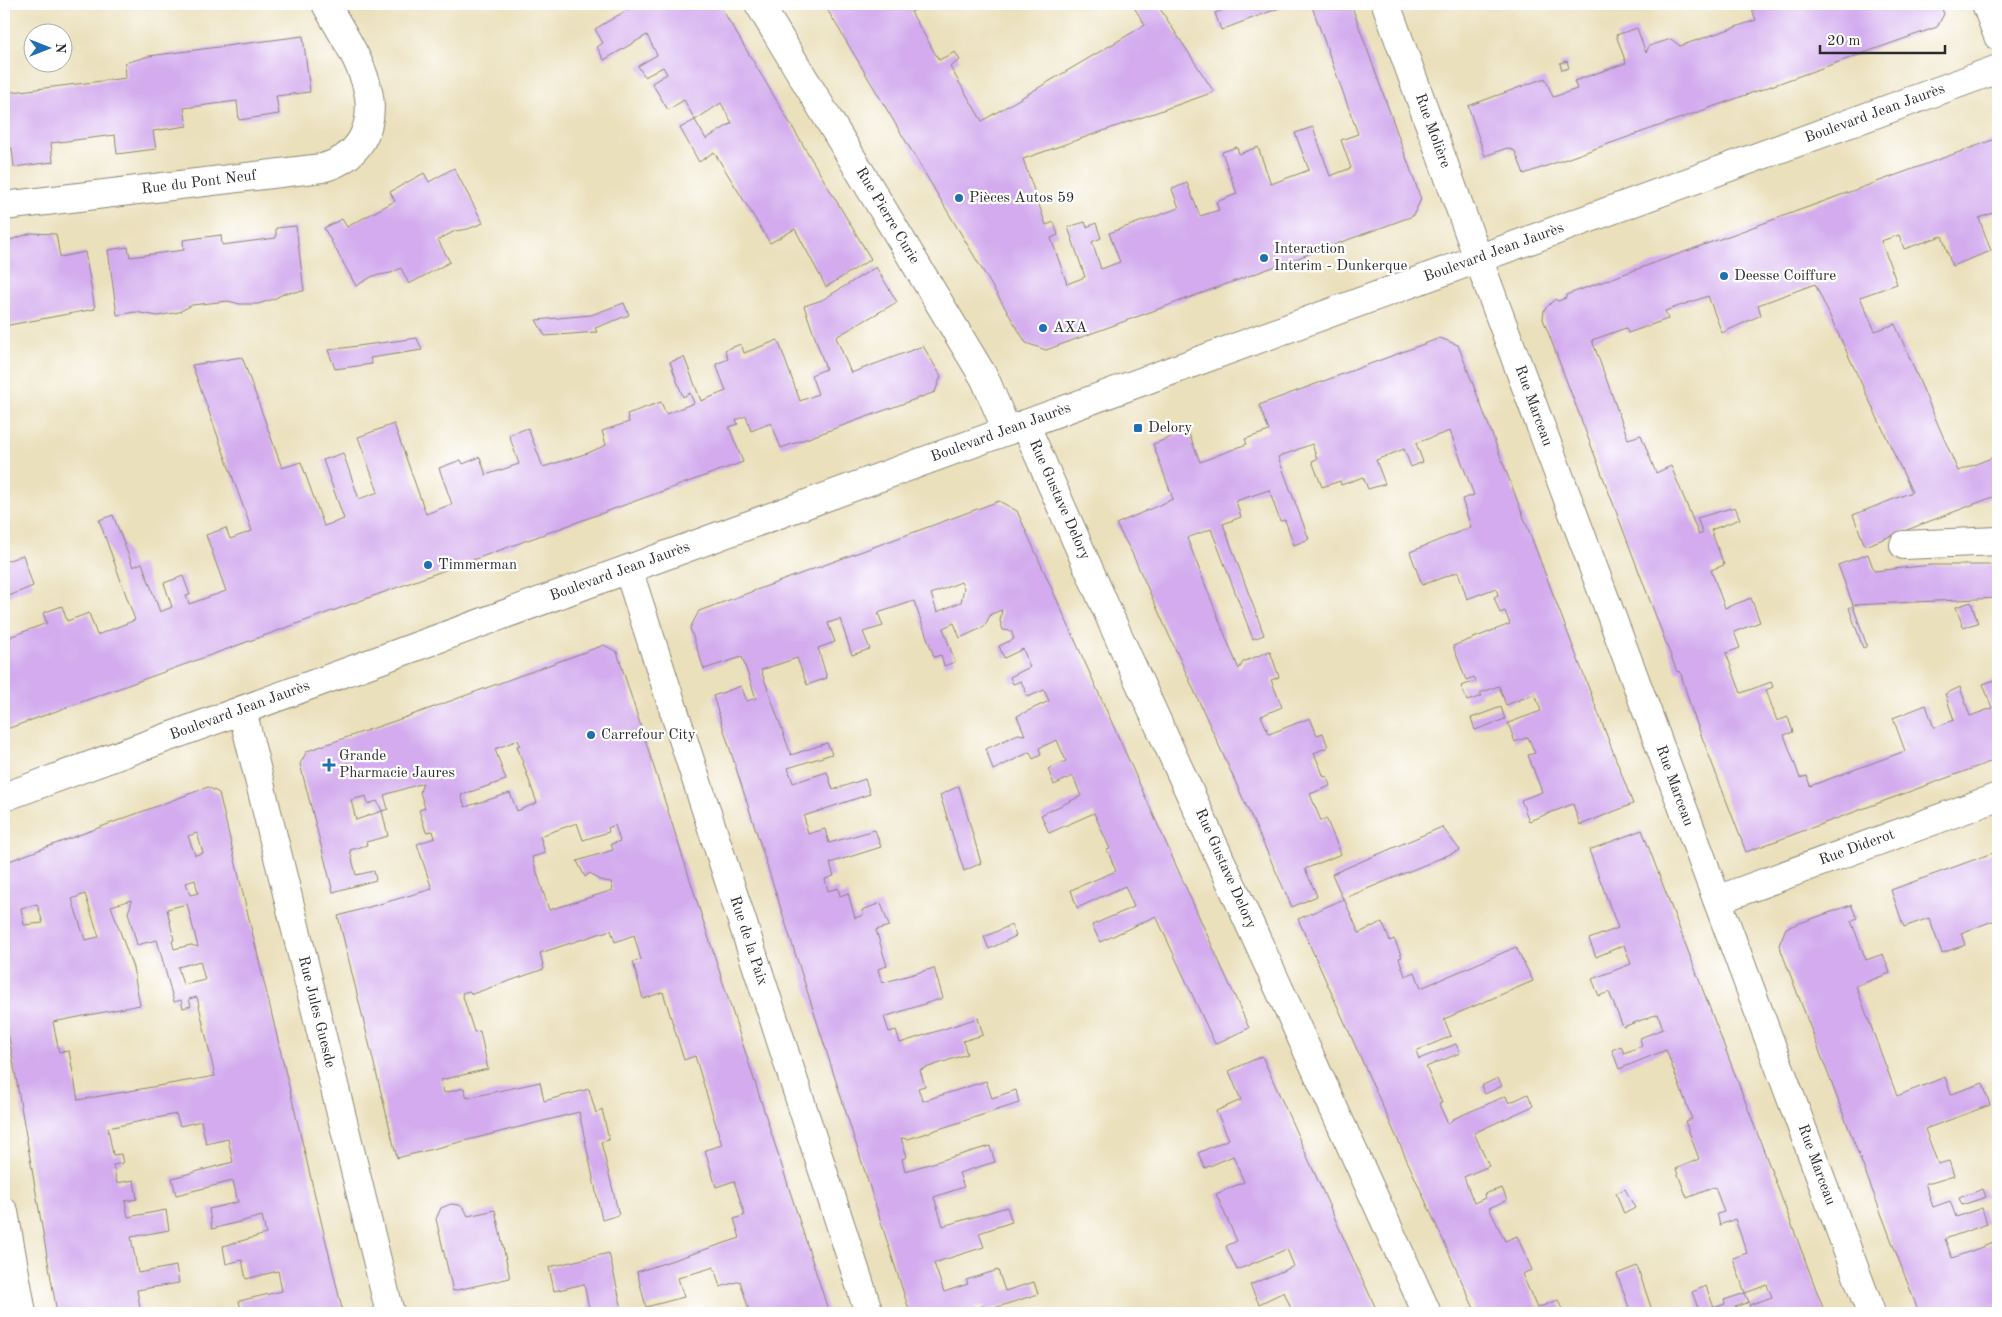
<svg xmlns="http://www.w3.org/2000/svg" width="2002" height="1317" viewBox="0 0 2002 1317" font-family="'Old Standard TT',serif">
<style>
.building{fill:#d3abee;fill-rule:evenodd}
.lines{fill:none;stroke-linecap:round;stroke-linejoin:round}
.minor-casing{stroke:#8b8674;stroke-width:30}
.minor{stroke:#fff;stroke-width:28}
.poi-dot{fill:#1f6fb2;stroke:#fff;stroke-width:2}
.labels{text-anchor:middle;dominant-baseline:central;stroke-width:4.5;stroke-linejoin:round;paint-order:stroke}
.street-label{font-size:15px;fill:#2b2b2b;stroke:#fff}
.poi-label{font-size:15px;fill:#2b2b2b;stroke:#fff;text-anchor:start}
</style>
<rect width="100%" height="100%" fill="#fff"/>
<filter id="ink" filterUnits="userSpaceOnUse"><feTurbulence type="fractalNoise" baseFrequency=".02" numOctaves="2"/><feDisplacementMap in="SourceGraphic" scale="10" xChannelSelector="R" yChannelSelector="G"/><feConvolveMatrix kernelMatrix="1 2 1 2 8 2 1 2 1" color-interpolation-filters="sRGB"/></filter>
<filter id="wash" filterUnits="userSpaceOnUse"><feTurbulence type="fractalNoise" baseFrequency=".0096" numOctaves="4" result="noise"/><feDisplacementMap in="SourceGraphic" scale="20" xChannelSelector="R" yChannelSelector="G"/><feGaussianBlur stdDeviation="1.12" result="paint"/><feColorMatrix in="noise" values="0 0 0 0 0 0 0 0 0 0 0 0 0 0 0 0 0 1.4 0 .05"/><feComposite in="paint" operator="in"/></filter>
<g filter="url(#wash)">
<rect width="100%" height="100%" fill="#ebe0bc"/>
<g id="blocks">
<!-- building -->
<path class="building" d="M 177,4 L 194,4 L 181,10 Z
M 637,4 L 719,4 L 871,259 L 826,287 L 795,229 L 770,243 L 714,152 L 699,162 L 680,128 L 695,120 L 706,139 L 732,123 L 721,103 L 695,120 L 684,100 L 668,110 L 652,83 L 667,74 L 663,67 L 645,77 L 638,66 L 657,55 L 647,35 L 604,60 L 597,47 L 603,43 L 595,29 Z
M 824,4 L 926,4 L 911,12 L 939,60 L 955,52 L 960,60 L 950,67 L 982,121 L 1145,25 L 1132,4 L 1157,4 L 1214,92 L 1023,159 L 1046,225 L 1054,222 L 1058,235 L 1051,238 L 1067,284 L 1085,277 L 1068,227 L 1085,222 L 1087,227 L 1096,223 L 1101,238 L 1092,242 L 1101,269 L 1120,262 L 1109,233 L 1179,208 L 1172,189 L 1187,183 L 1200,216 L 1219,210 L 1216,202 L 1237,194 L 1222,152 L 1237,147 L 1239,154 L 1258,147 L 1271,184 L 1309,170 L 1295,133 L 1313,127 L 1330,176 L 1351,168 L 1341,140 L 1358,134 L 1311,4 L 1351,4 L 1421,199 L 1413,216 L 1046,350 L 1026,343 Z
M 1240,4 L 1290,4 L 1221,30 L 1215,13 Z
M 1770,4 L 1877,4 L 1878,6 L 1884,4 L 1940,4 L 1944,14 L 1937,27 L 1524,174 L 1515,151 L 1507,148 L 1485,156 L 1468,106 L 1545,78 L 1553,97 L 1577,89 L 1574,81 L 1626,63 L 1616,35 L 1637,28 L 1646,53 L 1649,46 L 1671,39 L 1680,46 L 1756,20 L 1752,10 Z
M 303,36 L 310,92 L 276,96 L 279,114 L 239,120 L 237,101 L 184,108 L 187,126 L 153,131 L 156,149 L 117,154 L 115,135 L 51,143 L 53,162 L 14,167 L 12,148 L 4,149 L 4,93 L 126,78 L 125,63 L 149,56 Z
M 1567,61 L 1569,68 L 1562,70 L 1560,63 Z
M 1998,138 L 1998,211 L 1979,218 L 1991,251 L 1952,266 L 1942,236 L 1904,249 L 1899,235 L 1881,241 L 1897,284 L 1860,297 L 1875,331 L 1895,324 L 1958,471 L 1994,457 L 1998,469 L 1998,495 L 1865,546 L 1853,515 L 1912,492 L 1815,284 L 1758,305 L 1761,315 L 1722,333 L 1708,296 L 1665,311 L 1668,319 L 1628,333 L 1626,328 L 1592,340 L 1628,439 L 1641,435 L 1656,473 L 1671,466 L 1699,535 L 1703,533 L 1697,518 L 1735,507 L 1740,519 L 1711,530 L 1724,565 L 1711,570 L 1725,608 L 1751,598 L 1760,622 L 1734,632 L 1740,648 L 1726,653 L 1741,693 L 1771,682 L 1773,687 L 1766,690 L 1777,721 L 1788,717 L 1793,732 L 1784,735 L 1800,778 L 1807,776 L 1810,786 L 1905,751 L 1893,718 L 1926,705 L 1934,728 L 1954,720 L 1945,694 L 1960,687 L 1970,716 L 1992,708 L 1983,684 L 1998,679 L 1998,759 L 1746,852 L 1692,711 L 1680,671 L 1677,672 L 1543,319 L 1544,310 L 1555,299 L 1558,301 L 1566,298 L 1566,295 Z
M 454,168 L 483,223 L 468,229 L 455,231 L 438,240 L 450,262 L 409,284 L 401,268 L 391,273 L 373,276 L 356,286 L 324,228 L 342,219 L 347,227 L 395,201 L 390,192 L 424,173 L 429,182 Z
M 296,226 L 304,291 L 285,293 L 274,299 L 258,304 L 240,304 L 228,301 L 192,305 L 179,312 L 158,316 L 135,312 L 117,315 L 108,250 L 128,247 L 130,257 L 184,250 L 183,240 L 221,235 L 222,245 L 276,238 L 276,228 Z
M 32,233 L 56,234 L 60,257 L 85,252 L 95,309 L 4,326 L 4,242 Z
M 876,267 L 897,302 L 836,337 L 851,373 L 923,346 L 941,376 L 935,392 L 781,448 L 771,423 L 751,431 L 746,416 L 736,420 L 738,424 L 729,427 L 743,462 L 4,730 L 4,639 L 47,623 L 43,613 L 62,606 L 67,621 L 89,613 L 97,635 L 135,620 L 99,520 L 113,515 L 133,567 L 142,563 L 160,612 L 172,607 L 164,583 L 183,576 L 190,595 L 186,596 L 189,604 L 226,591 L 206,535 L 226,528 L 230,539 L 252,531 L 192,365 L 242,357 L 282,468 L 301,462 L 324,526 L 344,519 L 323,460 L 343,453 L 359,499 L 378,492 L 358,437 L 394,424 L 426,514 L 452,504 L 439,468 L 461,460 L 463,464 L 480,457 L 486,475 L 519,464 L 509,435 L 528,428 L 543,467 L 588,453 L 606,445 L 602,431 L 629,422 L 627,414 L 661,402 L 666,414 L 694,403 L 690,393 L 683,397 L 670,362 L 684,357 L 701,401 L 726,391 L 716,364 L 728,359 L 725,350 L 741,344 L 744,353 L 778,340 L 800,401 L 818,394 L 811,375 L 826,369 L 804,306 L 822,300 Z
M 624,303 L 629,315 L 595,328 L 597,332 L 545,336 L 536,320 L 591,315 Z
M 417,338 L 422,350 L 370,358 L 372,364 L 335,369 L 328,350 Z
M 1440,338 L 1458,345 L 1633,804 L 1580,825 L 1573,804 L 1529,821 L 1521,800 L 1542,792 L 1528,755 L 1535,753 L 1528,737 L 1515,742 L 1508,723 L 1541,711 L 1535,694 L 1506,705 L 1499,686 L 1480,693 L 1482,696 L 1467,701 L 1461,686 L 1476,681 L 1474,677 L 1466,680 L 1453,646 L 1510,624 L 1505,611 L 1500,613 L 1494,597 L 1498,595 L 1496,588 L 1467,599 L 1458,572 L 1422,585 L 1410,552 L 1471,527 L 1462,499 L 1474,495 L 1450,431 L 1416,443 L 1423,462 L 1411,467 L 1404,449 L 1376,460 L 1385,484 L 1368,489 L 1363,477 L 1341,485 L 1340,481 L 1322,487 L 1312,461 L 1317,459 L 1312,444 L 1278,457 L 1309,539 L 1294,545 L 1285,520 L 1280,521 L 1269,490 L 1236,501 L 1241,517 L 1223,524 L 1264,635 L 1253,639 L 1211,529 L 1187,538 L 1230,648 L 1239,669 L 1243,662 L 1270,651 L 1279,677 L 1271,680 L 1282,707 L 1261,716 L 1269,734 L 1310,718 L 1317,735 L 1323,733 L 1328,747 L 1314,753 L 1324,777 L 1327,776 L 1330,786 L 1310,794 L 1321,821 L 1326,818 L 1341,854 L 1305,869 L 1317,896 L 1292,907 L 1131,551 L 1116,524 L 1173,499 L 1153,444 L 1188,431 L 1200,462 L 1247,444 L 1245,439 L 1269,431 L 1259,405 Z
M 999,501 L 1017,511 L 1249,1028 L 1215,1044 L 1156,916 L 1100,942 L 1092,925 L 1134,907 L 1125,886 L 1077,908 L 1071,890 L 1116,871 L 1107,850 L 1110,849 L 1094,813 L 1049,833 L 1041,815 L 1081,796 L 1073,776 L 1054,785 L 1048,769 L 1066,761 L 1057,740 L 1039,748 L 1041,755 L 1033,759 L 1030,752 L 993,770 L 986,749 L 1018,734 L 1025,735 L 1017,716 L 1049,701 L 1044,690 L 1028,697 L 1021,681 L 1013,684 L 1010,677 L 1030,667 L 1023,649 L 1004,658 L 999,646 L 1014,639 L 1011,631 L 1003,630 L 1000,621 L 1002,610 L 991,614 L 984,627 L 960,638 L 954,623 L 943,628 L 955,662 L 944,666 L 941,655 L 934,657 L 914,601 L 878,613 L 883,626 L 863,632 L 870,649 L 852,655 L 840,619 L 828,623 L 835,642 L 818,648 L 827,678 L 807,685 L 797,658 L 761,670 L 791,755 L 827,743 L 832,754 L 788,768 L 793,783 L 827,772 L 833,790 L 865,779 L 870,794 L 804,816 L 808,834 L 825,829 L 829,843 L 875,830 L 881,847 L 830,863 L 834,876 L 825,879 L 828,891 L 838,888 L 840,896 L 848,893 L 855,918 L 863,915 L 862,910 L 881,903 L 889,926 L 876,930 L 887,966 L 878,969 L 882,983 L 934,968 L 943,998 L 884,1017 L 889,1032 L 896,1030 L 900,1043 L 978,1018 L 983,1035 L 963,1041 L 967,1054 L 920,1070 L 925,1086 L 918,1088 L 923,1101 L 986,1081 L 992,1098 L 1016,1090 L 1019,1103 L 908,1139 L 901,1138 L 907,1157 L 902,1159 L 905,1171 L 990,1146 L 995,1162 L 959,1173 L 964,1187 L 934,1197 L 943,1226 L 1007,1207 L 1012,1222 L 979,1233 L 984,1247 L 934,1263 L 944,1292 L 968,1284 L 966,1280 L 998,1270 L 1005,1291 L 1034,1282 L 1038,1294 L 985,1311 L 984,1306 L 975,1308 L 977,1313 L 910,1313 L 713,696 L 741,686 L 747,701 L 756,698 L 742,657 L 704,669 L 690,628 L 699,611 ZM 961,582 L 964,588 L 961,602 L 937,612 L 931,594 Z
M 1868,554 L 1874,571 L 1931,565 L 1998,565 L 1998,598 L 1853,605 L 1838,565 Z
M 23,555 L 33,586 L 4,598 L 4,562 Z
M 1971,602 L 1978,623 L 1963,627 L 1956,607 Z
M 1853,606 L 1867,646 L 1863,648 L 1849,608 Z
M 604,645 L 617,652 L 829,1313 L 738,1313 L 749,1310 L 740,1281 L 720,1287 L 714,1267 L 678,1278 L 684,1297 L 646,1307 L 637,1272 L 740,1238 L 734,1219 L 745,1215 L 734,1181 L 716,1187 L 705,1150 L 722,1145 L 695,1056 L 684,1060 L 663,992 L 643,999 L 633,962 L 641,960 L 634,935 L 615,942 L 611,930 L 540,953 L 544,969 L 472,994 L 469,991 L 462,993 L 474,1032 L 480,1031 L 488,1069 L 441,1080 L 444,1093 L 464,1088 L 467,1098 L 540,1082 L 544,1101 L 589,1089 L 596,1113 L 602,1109 L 609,1140 L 601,1142 L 619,1215 L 602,1220 L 579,1112 L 397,1158 L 338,916 L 432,889 L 417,844 L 435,838 L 433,831 L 426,832 L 419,810 L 425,808 L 420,792 L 423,783 L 384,795 L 388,809 L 382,811 L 388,836 L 366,842 L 367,845 L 350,850 L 356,875 L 374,871 L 376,880 L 333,892 L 300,764 L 307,751 L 412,715 ZM 518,740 L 520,745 L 517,746 L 537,803 L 517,811 L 510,793 L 465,807 L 461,795 L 506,780 L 495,749 ZM 366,796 L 368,804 L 377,801 L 382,811 L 356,820 L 351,800 ZM 577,823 L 583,840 L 609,832 L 608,828 L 615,825 L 620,841 L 611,844 L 613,850 L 577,861 L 585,877 L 590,873 L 599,880 L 611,882 L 613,890 L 549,910 L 532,857 L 545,853 L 540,836 Z
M 1501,707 L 1505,719 L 1475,730 L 1471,718 Z
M 959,786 L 981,863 L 964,871 L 940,795 Z
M 208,787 L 219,793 L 343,1313 L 284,1313 L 284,1311 L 277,1313 L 250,1313 L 249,1307 L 241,1309 L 239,1301 L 282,1291 L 278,1271 L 246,1279 L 242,1260 L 226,1264 L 223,1246 L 266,1234 L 262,1216 L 212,1229 L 209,1209 L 238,1202 L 233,1181 L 176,1195 L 172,1178 L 233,1162 L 228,1139 L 206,1144 L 201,1121 L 180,1126 L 176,1114 L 108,1128 L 113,1155 L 121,1154 L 123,1163 L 113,1165 L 117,1183 L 134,1180 L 137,1199 L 125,1201 L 128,1217 L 166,1210 L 169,1230 L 131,1237 L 138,1273 L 176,1266 L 179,1283 L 137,1290 L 141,1313 L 57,1313 L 4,1009 L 4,863 ZM 197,833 L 203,853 L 195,855 L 188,836 ZM 195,880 L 198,893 L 190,895 L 186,883 ZM 85,894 L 99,937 L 85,940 L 72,899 ZM 131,900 L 131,905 L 128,912 L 137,945 L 157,940 L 174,1002 L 181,1000 L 183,1008 L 191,1006 L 189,999 L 197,997 L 215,1076 L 78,1100 L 69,1051 L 59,1052 L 53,1022 L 140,1005 L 133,968 L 111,906 ZM 37,904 L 43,923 L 24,925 L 21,908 ZM 187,904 L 198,947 L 191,945 L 174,949 L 172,941 L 174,940 L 167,909 ZM 200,961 L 205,980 L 183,985 L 178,967 Z
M 1442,827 L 1460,850 L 1343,899 L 1332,874 Z
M 1642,830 L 1744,1098 L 1825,1313 L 1752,1313 L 1749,1305 L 1772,1297 L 1767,1285 L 1745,1293 L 1749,1302 L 1735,1307 L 1737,1313 L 1700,1313 L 1692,1292 L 1706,1286 L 1714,1308 L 1725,1304 L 1724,1300 L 1745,1293 L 1733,1258 L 1747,1253 L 1735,1219 L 1720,1225 L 1717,1214 L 1724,1212 L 1715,1187 L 1687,1198 L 1676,1169 L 1699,1159 L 1685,1121 L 1692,1119 L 1666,1050 L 1619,1069 L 1612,1050 L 1621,1046 L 1624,1053 L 1642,1046 L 1640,1038 L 1663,1029 L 1658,1014 L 1623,1027 L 1609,992 L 1599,996 L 1592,979 L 1631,964 L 1624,945 L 1596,957 L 1589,939 L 1618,928 L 1589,850 Z
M 1998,851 L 1998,919 L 1961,933 L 1965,945 L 1942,953 L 1929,918 L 1904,927 L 1891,890 Z
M 1344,899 L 1359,933 L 1382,922 L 1390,941 L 1394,939 L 1402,957 L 1399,958 L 1405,976 L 1415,972 L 1421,988 L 1516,947 L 1533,981 L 1444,1019 L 1451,1036 L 1416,1051 L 1419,1059 L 1456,1044 L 1460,1053 L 1426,1067 L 1442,1103 L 1439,1104 L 1448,1124 L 1453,1119 L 1506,1096 L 1509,1103 L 1528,1094 L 1533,1106 L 1474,1133 L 1489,1166 L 1464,1177 L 1474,1203 L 1485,1198 L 1484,1194 L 1502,1188 L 1507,1200 L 1489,1208 L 1505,1241 L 1517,1236 L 1532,1270 L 1522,1274 L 1537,1308 L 1558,1300 L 1564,1313 L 1476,1313 L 1298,919 Z
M 1851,905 L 1857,918 L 1851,921 L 1866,960 L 1883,954 L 1890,973 L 1856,986 L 1897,1096 L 1945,1077 L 1951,1094 L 1983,1083 L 1990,1105 L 1925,1129 L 1938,1164 L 1949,1161 L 1954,1176 L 1931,1183 L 1925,1183 L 1933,1207 L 1950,1201 L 1956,1217 L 1982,1208 L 1987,1224 L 1945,1239 L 1952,1258 L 1993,1243 L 1998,1258 L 1998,1304 L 1974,1311 L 1975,1313 L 1919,1313 L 1779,945 L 1786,928 Z
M 1011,925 L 1016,936 L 989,949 L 984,937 Z
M 1262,1056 L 1354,1261 L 1378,1313 L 1293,1313 L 1284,1292 L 1259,1304 L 1250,1285 L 1294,1266 L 1287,1249 L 1237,1270 L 1226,1246 L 1237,1241 L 1216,1194 L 1244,1182 L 1233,1156 L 1205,1168 L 1198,1153 L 1229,1139 L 1216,1111 L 1241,1100 L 1229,1071 Z
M 1498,1078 L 1502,1086 L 1485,1094 L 1481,1086 Z
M 1625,1189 L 1635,1208 L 1624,1214 L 1616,1193 Z
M 1983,1189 L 1986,1197 L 1962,1205 L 1959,1198 Z
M 451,1204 L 459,1205 L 464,1208 L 468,1216 L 495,1210 L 510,1278 L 453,1291 L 436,1219 L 441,1208 Z
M 609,1253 L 623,1313 L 590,1313 L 584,1284 L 554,1291 L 549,1267 Z
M 1637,1266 L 1653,1313 L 1631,1313 L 1617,1274 Z"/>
</g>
</g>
<g filter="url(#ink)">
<use href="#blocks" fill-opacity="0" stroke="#8b8674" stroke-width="1"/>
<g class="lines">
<!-- minor casing -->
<g class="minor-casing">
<path id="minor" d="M 759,4 L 985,379 L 1007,431
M 1386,4 L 1478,258 L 1871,1313
M 1986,4 L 1998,36
M 4,206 L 322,168 C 338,164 352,155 361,141 C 388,95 347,44 326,4
M 1025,424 L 1116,631 L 1427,1313
M 1904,545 L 1998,541
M 628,569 L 869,1313
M 242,710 L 390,1313
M 4,797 L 1998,69
M 1717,900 L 1998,797
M 4,1212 L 22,1313"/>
</g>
<!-- minor -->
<use href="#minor" class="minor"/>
</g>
</g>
<!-- markers -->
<g class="poi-dot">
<circle cx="959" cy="198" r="5"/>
<circle cx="1264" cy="258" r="5"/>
<circle cx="1724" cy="276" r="5"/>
<circle cx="1043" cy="328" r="5"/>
<rect x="1133" y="423" width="10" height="10" rx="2.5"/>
<circle cx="428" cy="565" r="5"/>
<circle cx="591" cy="735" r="5"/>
<path d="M326.5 757.5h5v5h5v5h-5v5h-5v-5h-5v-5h5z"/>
</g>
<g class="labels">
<!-- street labels -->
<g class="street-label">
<text transform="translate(1875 114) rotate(-20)">Boulevard Jean Jaurès</text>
<text transform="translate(1432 131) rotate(70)">Rue Molière</text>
<text transform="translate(199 183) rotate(-7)">Rue du Pont Neuf</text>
<text transform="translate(887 216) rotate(59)">Rue Pierre Curie</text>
<text transform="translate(1494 253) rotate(-20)">Boulevard Jean Jaurès</text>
<text transform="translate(1533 406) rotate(70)">Rue Marceau</text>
<text transform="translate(1001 433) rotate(-20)">Boulevard Jean Jaurès</text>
<text transform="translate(1059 500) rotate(66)">Rue Gustave Delory</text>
<text transform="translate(620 572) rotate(-20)">Boulevard Jean Jaurès</text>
<text transform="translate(240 711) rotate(-20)">Boulevard Jean Jaurès</text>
<text transform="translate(1674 786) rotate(70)">Rue Marceau</text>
<text transform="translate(1857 848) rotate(-20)">Rue Diderot</text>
<text transform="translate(1225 869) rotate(66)">Rue Gustave Delory</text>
<text transform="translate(748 941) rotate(72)">Rue de la Paix</text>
<text transform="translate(316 1012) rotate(76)">Rue Jules Guesde</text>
<text transform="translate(1816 1165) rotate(70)">Rue Marceau</text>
</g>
<!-- poi labels -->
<g class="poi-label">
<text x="969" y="198">Pièces Autos 59</text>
<text x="1274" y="249">Interaction<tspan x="1274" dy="17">Interim - Dunkerque</tspan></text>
<text x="1734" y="276">Deesse Coiffure</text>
<text x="1053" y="328">AXA</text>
<text x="1148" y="428">Delory</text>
<text x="438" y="565">Timmerman</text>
<text x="601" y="735">Carrefour City</text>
<text x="339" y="756">Grande<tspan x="339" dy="17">Pharmacie Jaures</tspan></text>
</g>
</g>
<!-- margin -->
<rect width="2002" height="1317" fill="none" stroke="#fff" stroke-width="20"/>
<!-- north arrow -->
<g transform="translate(48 48) rotate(90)"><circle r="24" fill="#ffffff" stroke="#aaaaaa"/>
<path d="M0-4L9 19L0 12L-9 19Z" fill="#1f6fb2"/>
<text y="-8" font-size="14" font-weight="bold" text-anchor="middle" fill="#2b2b2b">N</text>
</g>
<!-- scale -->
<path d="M1820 45v8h125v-8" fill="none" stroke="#2b2b2b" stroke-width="2.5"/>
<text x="1827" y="45" font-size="15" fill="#2b2b2b" stroke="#ffffff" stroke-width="4" paint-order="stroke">20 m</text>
</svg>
